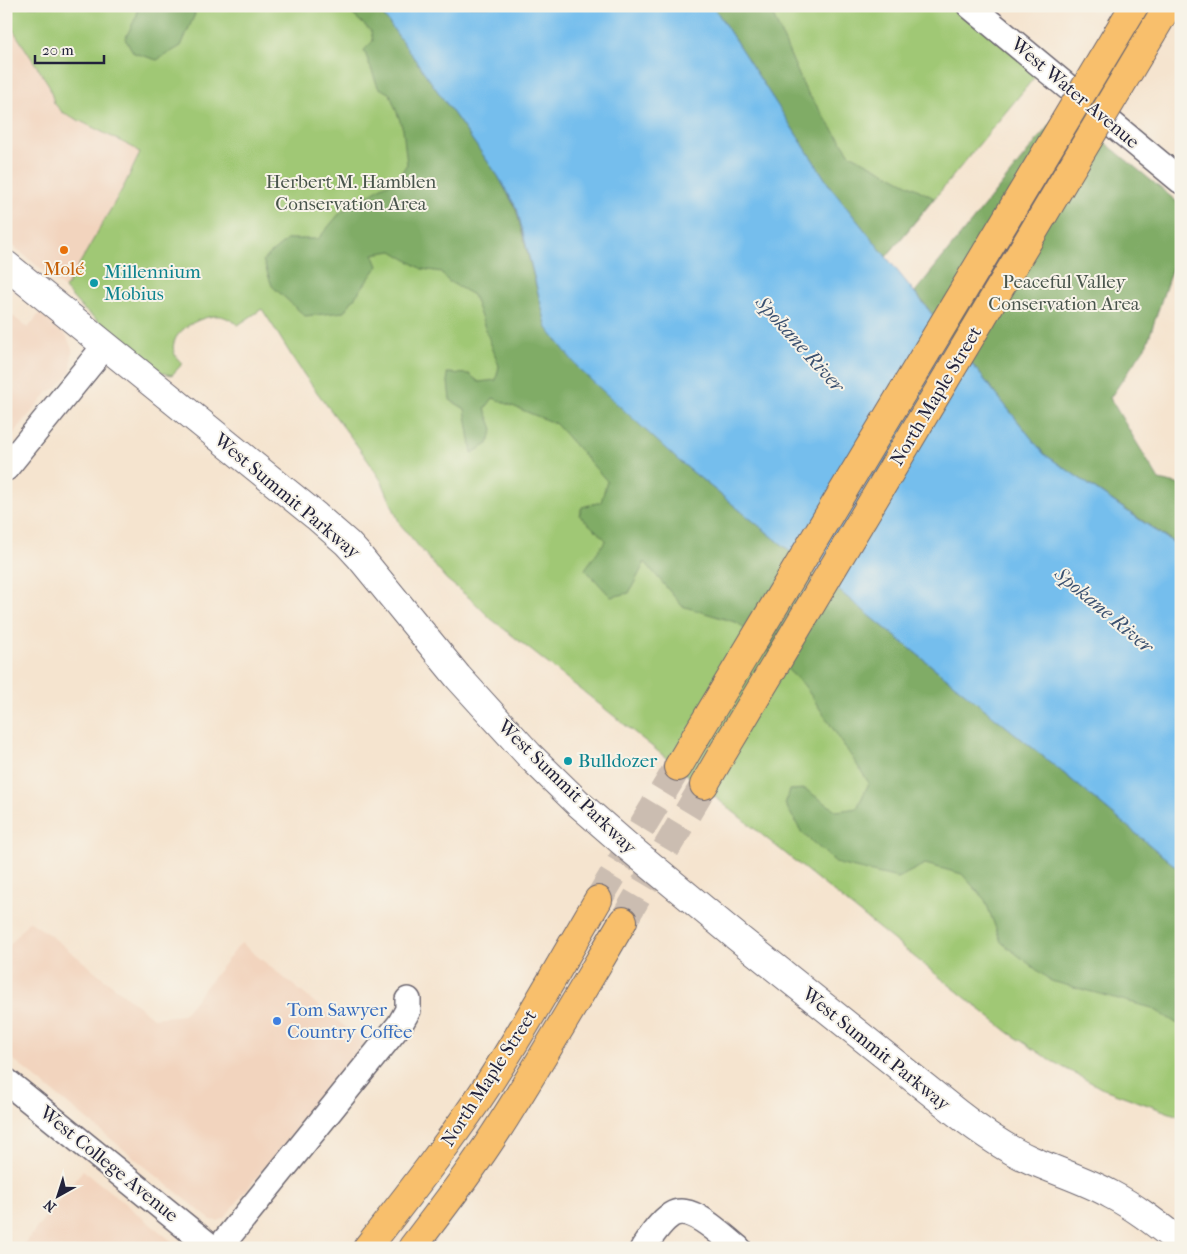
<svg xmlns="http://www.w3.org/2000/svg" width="1187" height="1254" viewBox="0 0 1187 1254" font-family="'IM FELL French Canon',serif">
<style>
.built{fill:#f2d4be}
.green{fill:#a0c874;stroke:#617558}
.forest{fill:#80ac66;stroke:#516750}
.water{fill:#74beed;stroke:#4b7094}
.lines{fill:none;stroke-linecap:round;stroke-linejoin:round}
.secondary-tunnel{stroke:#cbbdb1;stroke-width:28;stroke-dasharray:28 14;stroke-linecap:butt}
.minor-casing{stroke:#6c666f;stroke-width:28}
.tertiary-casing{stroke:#6c666f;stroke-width:30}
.primary-casing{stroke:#6c666f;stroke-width:30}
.minor{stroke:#fff;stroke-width:25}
.tertiary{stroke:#fff;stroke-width:28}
.primary{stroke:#f8bf6c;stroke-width:28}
.primary-bridge-casing{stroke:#6c666f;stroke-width:30;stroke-linecap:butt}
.primary-bridge{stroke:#f8bf6c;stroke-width:28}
.food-dot{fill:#e8710a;stroke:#f7f3e8;stroke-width:2}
.culture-dot{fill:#0f9aa8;stroke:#f7f3e8;stroke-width:2}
.shop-dot{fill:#3f7fe0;stroke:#f7f3e8;stroke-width:2}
.labels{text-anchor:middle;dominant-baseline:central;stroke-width:4;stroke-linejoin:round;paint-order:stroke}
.street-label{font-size:19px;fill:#22223b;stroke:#f7f3e8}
.park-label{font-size:19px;fill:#48544c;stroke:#f7f3e8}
.food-label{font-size:19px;fill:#c56008;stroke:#f7f3e8}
.culture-label{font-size:19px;fill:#0d838f;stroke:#f7f3e8;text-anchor:start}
.shop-label{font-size:19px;fill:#366cbe;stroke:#f7f3e8;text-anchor:start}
.water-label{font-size:20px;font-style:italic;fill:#3b5170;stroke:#f7f3e8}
</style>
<rect width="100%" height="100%" fill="#f7f3e8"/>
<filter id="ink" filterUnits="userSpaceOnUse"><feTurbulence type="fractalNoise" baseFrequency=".02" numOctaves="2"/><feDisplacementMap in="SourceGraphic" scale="10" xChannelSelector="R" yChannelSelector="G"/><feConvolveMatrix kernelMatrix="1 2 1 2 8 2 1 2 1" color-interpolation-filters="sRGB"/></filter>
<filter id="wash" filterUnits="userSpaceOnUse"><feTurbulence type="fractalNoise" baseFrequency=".0096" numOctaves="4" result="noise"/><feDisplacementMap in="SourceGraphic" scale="20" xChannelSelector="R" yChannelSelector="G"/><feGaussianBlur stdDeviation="1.12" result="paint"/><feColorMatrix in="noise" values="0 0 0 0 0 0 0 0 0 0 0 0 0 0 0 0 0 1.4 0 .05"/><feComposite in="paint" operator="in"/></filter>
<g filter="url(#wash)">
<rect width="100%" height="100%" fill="#f5e4cf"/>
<!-- built -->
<path class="built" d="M 6,15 L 144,145 L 124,186 L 65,289 L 6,240 Z
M 6,311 L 28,328 L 40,313 L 59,328 L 67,337 L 72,349 L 71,372 L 56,388 L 48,392 L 6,443 Z
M 29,921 L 50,935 L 153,1018 L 183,1015 L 241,943 L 365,1043 L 225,1217 L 218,1221 L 211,1220 L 6,1054 L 6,950 Z
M 83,1170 L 180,1248 L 21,1248 Z"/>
<!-- green -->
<path class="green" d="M 6,6 L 377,6 L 498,176 L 579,369 L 1181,871 L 1181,1117 L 1101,1088 L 1050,1060 L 1008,1032 L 589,696 L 490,618 L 472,600 L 446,579 L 400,524 L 382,482 C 359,445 331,412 305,376 C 290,355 277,331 262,309 L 238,325 C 232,321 227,317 220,316 C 201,314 161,335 177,358 C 178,360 181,361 183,363 L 172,375 L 163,373 L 82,308 L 65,289 L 124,186 L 140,153 L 134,148 L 62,112 L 54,103 L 49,85 L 6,19 Z
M 713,6 L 970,6 L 1043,67 L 886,257 L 831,188 Z"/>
<!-- forest -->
<path class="forest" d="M 137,6 L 192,6 L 195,14 L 181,46 L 157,60 L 134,53 L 125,39 L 137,15 Z
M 348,6 L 377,6 L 498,176 L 516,209 L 547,328 L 678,460 L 1055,766 L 1181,871 L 1181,1026 L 1152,1008 L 1051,981 L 1001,942 L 985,900 L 962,874 L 925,864 L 898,878 L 838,864 L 802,833 L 785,804 L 790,790 L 805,789 L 837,811 L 857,808 L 869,783 L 804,685 L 738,623 L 682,606 L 645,562 L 629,593 L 611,597 L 585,569 L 606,540 L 579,515 L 582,507 L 601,502 L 607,481 L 556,424 L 493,398 L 485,409 L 493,429 L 488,444 L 472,453 L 465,409 L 450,400 L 447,373 L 469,374 L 479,382 L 496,380 L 499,366 L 473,295 L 448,281 L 441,272 L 422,269 L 392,251 L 373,254 L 378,266 L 344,312 L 305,316 L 272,286 L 263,260 L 288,239 L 318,239 L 340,213 L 383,186 L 396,181 L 407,164 L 403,129 L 390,94 L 378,87 L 364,50 L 373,41 L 371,31 L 351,13 Z
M 713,6 L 769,6 L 805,89 L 850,154 L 934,198 L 886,257 L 831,188 Z
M 1063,108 L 1181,205 L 1181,241 L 1147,344 L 1110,398 L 1159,480 L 1181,485 L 1181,547 L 1044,454 L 915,292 Z"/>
<!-- water -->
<path class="water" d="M 377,6 L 713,6 L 831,188 L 1044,454 L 1181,548 L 1181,871 L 1055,766 L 678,460 L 579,369 L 547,328 L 517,209 L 498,176 Z"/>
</g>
<g filter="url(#ink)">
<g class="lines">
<!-- secondary-tunnel -->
<path class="secondary-tunnel" d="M 598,900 L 678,767
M 623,921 L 704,785"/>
<!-- minor casing -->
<g class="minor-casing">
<path id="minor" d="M 970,6 L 1181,181
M 6,468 L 105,346
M 6,1081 L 212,1248
M 219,1248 L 400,1024 L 408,1010 L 408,1000
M 643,1248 C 650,1238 660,1222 671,1215 C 691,1202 722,1236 738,1248"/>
</g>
<!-- tertiary casing -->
<g class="tertiary-casing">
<path id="tertiary" d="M 6,265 L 316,516 L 347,543 L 359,556 L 458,677 L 529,755 L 579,804 L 626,845 L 737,937 L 957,1113 C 980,1131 1004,1148 1031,1160 C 1058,1172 1086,1180 1112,1195 C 1137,1208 1159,1226 1181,1243"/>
</g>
<!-- primary casing -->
<g class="primary-casing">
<path id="primary" d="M 678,767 L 695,738
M 704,785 L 722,754
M 367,1248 C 410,1193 453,1138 491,1080 C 529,1021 563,960 598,900
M 412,1248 C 444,1206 477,1163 505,1118 C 546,1053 584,987 623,921"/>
</g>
<!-- minor -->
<use href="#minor" class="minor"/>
<!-- tertiary -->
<use href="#tertiary" class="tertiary"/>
<!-- primary -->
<use href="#primary" class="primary"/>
<!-- primary-bridge casing -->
<g class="primary-bridge-casing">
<path id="primary-bridge" d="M 695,738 L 1134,6
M 722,754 L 1168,6"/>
</g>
<!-- primary-bridge -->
<use href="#primary-bridge" class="primary-bridge"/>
</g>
</g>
<!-- markers -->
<circle class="food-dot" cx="64" cy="250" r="5"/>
<g class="culture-dot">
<circle cx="94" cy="283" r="5"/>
<circle cx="568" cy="761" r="5"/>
</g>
<circle class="shop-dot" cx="277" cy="1021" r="5"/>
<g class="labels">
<!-- street labels -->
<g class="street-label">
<text transform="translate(1075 93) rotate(40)">West Water Avenue</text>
<text transform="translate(936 396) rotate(-59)">North Maple Street</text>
<text transform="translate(287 496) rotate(40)">West Summit Parkway</text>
<text transform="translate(567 787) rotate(44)">West Summit Parkway</text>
<text transform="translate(876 1049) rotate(39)">West Summit Parkway</text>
<text transform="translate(489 1078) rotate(-57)">North Maple Street</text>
<text transform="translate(109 1164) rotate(39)">West College Avenue</text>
</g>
<!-- park labels -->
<g class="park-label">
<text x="351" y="182">Herbert M. Hamblen<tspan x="351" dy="22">Conservation Area</tspan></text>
<text x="1064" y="282">Peaceful Valley<tspan x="1064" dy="22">Conservation Area</tspan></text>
</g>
<!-- food labels -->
<g class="food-label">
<text x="64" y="269">Molé</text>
</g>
<!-- culture labels -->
<g class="culture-label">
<text x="104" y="272">Millennium<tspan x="104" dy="22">Mobius</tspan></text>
<text x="578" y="761">Bulldozer</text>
</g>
<!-- shop labels -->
<g class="shop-label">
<text x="287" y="1010">Tom Sawyer<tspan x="287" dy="22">Country Coffee</tspan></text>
</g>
<!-- water labels -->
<g class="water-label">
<text transform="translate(800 344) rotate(48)">Spokane River</text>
<text transform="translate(1104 610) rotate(40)">Spokane River</text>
</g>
</g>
<!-- margin -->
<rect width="1187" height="1254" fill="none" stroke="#f7f3e8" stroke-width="25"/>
<!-- north arrow -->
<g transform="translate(58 1196) rotate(219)" stroke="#f7f3e8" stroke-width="4" paint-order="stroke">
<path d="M0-4L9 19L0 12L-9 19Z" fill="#22223b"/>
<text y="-8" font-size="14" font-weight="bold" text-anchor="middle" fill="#22223b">N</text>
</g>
<!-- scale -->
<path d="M35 55v8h69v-8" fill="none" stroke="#22223b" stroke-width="2.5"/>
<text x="42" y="55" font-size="15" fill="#22223b" stroke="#f7f3e8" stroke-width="4" paint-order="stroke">20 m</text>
</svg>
